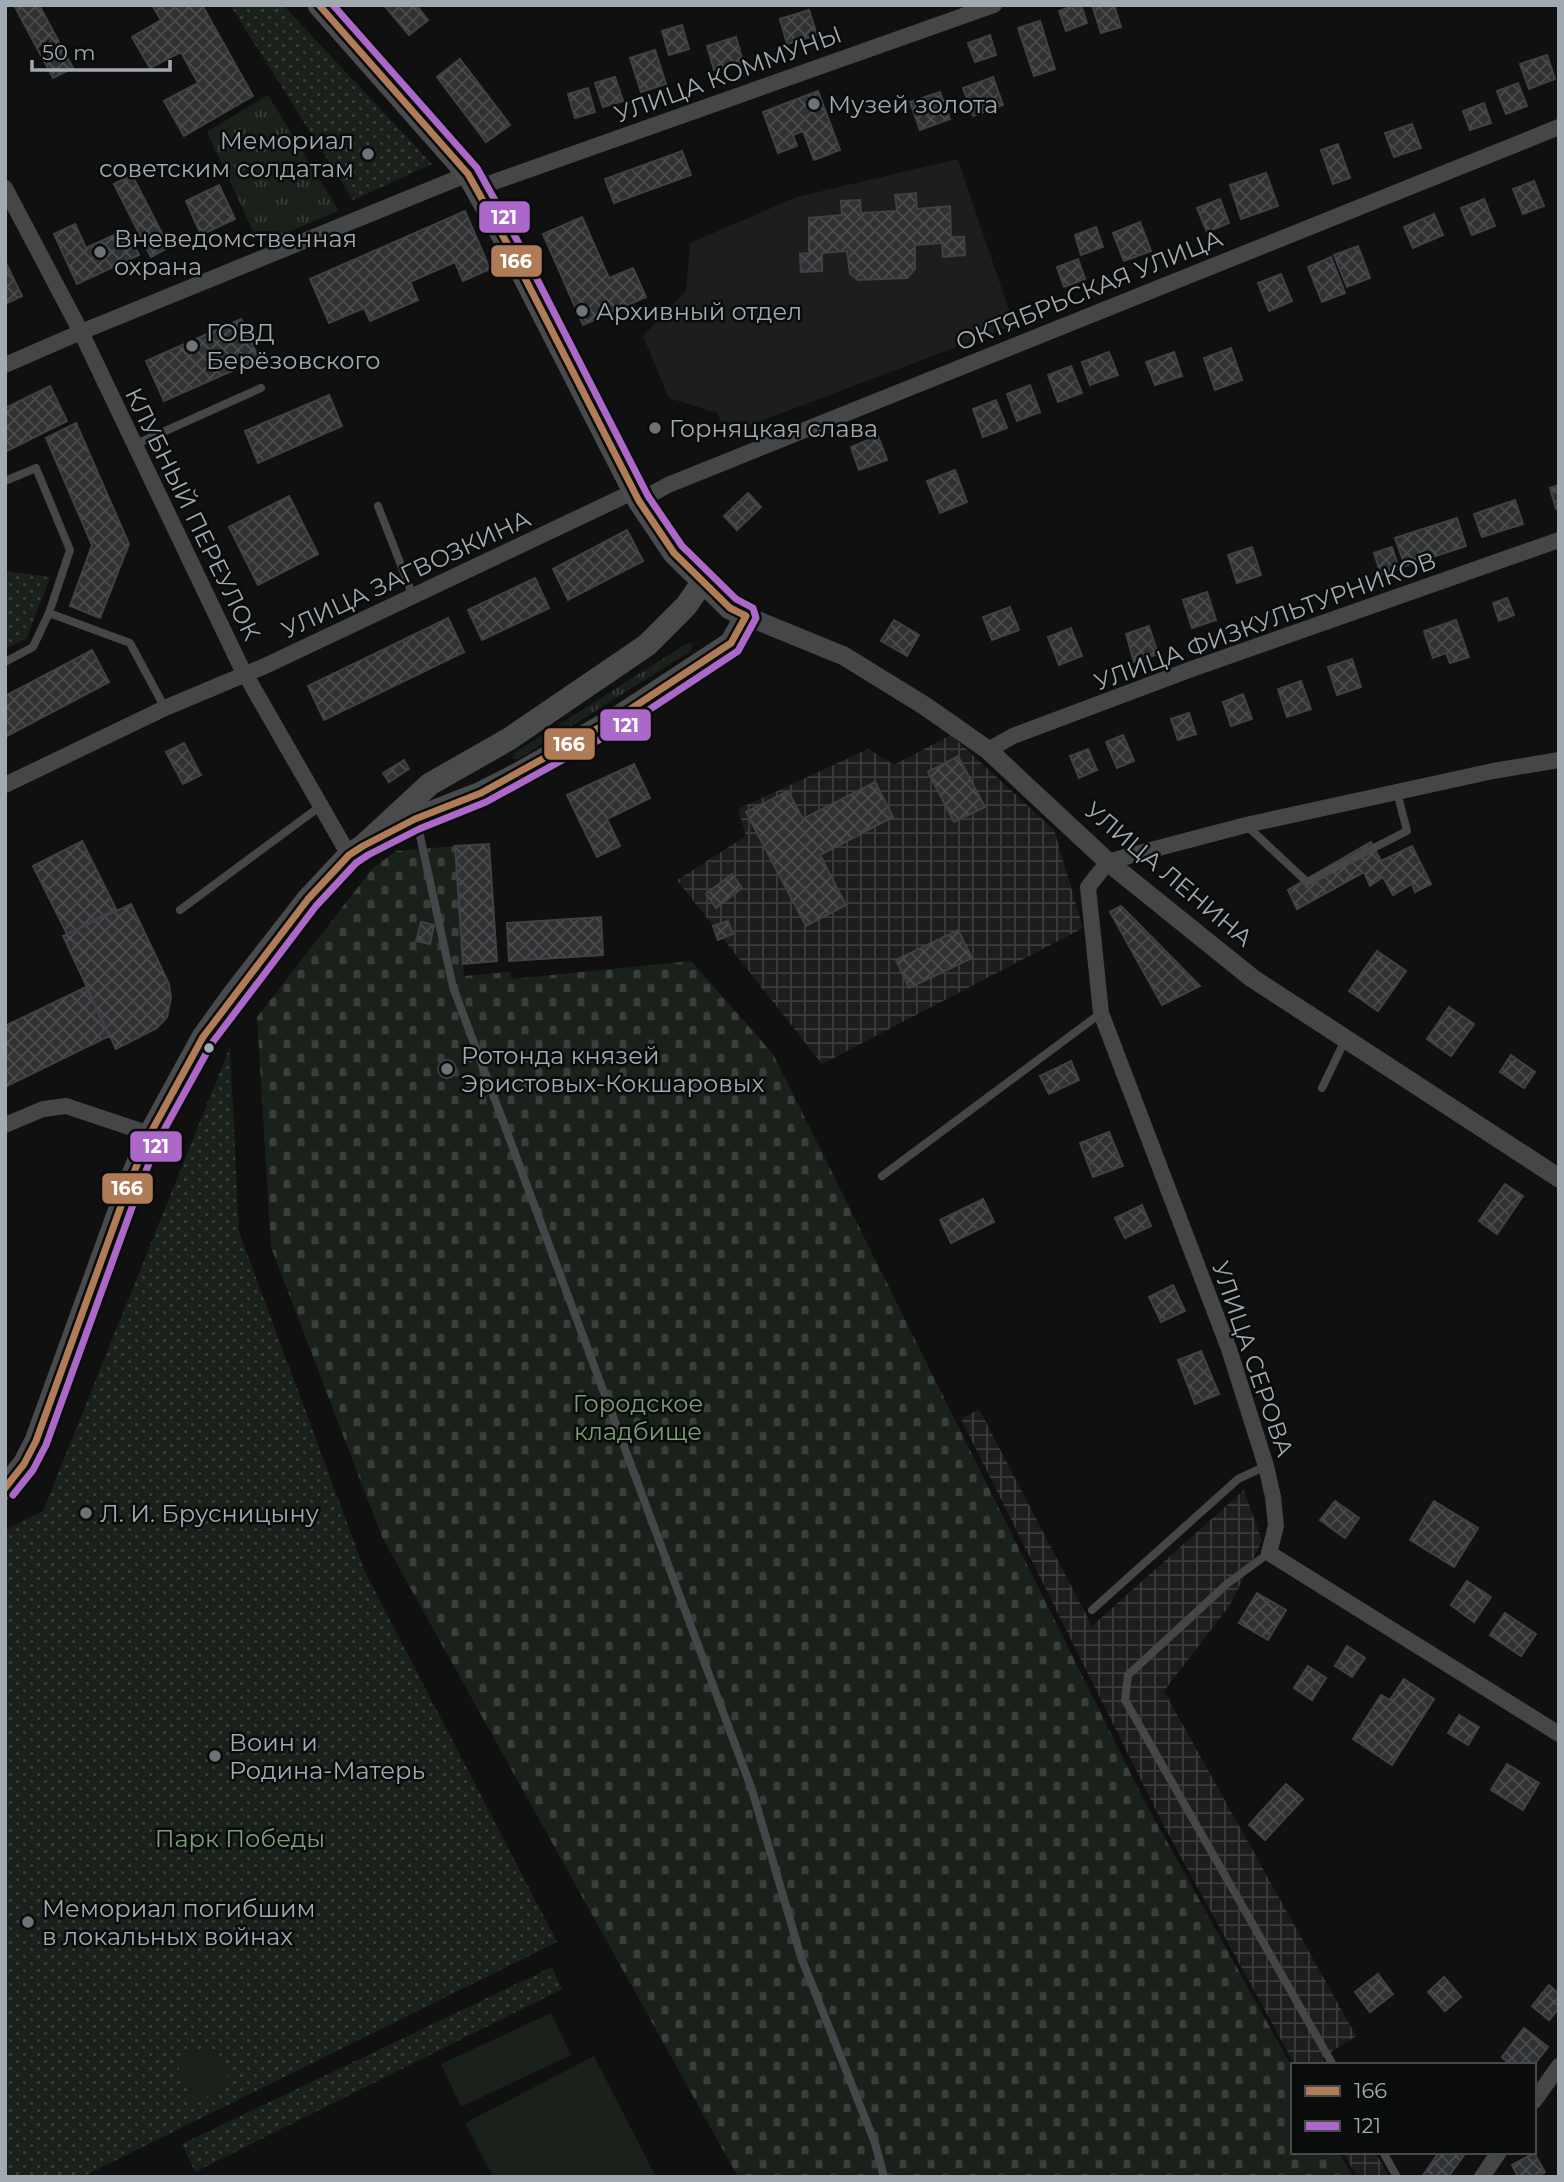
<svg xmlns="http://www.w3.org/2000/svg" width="1564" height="2182" viewBox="0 0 1564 2182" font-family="Montserrat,sans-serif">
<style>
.built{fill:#1d1d1e}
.industrial{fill:url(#industrial-grid)}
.grass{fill:url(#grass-tufts)}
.cemetery{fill:url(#cemetery-stones)}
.park{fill:url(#park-dots)}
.pitch{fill:#1a201a}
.building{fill:url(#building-cross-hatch);stroke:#3f4144;stroke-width:2}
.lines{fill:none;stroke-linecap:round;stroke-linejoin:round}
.service{stroke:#444648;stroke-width:8}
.minor{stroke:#444648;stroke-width:16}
.tertiary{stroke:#444648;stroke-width:19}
.secondary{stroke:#484a4c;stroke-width:23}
.bus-1-casing{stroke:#0a0b0b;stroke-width:12}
.bus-2-casing{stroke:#0a0b0b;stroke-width:12}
.bus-1{stroke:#b07c57;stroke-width:7}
.bus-2{stroke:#ac68c9;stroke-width:7}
.poi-dot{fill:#6e7379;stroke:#0a0b0b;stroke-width:2.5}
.bus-dot{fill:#a1a9b1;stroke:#0a0b0b;stroke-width:2.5}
.labels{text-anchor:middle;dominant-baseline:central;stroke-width:5;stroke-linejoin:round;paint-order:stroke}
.street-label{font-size:24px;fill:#a1a9b1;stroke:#0a0b0b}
.poi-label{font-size:24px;fill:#a1a9b1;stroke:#0a0b0b;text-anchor:start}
.park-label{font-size:24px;fill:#7d9c78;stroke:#0a0b0b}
.line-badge{stroke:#0a0b0b;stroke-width:2.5}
.badge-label{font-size:19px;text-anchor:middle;font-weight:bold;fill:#fff}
</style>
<defs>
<pattern id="industrial-grid" width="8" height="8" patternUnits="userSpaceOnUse" patternTransform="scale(1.75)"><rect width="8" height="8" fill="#1d1d1e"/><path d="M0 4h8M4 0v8" fill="none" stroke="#3b3b3c"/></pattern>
<pattern id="grass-tufts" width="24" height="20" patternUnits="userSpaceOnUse" patternTransform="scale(1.75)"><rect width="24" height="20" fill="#1a201a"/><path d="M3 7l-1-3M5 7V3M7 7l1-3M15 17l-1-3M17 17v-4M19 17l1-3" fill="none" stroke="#383e39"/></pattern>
<pattern id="cemetery-stones" width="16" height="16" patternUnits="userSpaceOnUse" patternTransform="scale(1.75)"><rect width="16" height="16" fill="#1a201a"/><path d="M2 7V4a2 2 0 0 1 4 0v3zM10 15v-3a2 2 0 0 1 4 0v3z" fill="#383e39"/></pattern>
<pattern id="park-dots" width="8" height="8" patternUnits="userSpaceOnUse" patternTransform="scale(1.75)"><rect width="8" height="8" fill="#1a201a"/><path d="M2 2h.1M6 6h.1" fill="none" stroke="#383e39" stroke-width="1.8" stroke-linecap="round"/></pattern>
<pattern id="building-cross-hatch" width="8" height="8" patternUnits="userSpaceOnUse" patternTransform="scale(1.75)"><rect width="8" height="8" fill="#303133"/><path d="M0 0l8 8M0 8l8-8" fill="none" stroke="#4b4c4e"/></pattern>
</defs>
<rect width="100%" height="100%" fill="#101010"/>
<!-- built -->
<path class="built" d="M 958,159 L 1014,325 L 727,434 L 717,413 L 669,398 L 643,336 L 686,291 L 690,243 L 797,197 Z"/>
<!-- industrial -->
<path class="industrial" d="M 951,735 L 1054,830 L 1083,928 L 822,1064 L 677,880 L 746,836 L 738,809 L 868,749 L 894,765 Z
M 979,1409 L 1092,1626 L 1244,1490 L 1262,1541 L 1230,1605 L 1164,1691 L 1356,2036 L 1322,2058 L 1325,2065 L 1295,2065 L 1164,1826 L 961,1419 Z
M 1343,2152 L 1375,2152 L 1389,2177 L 1357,2177 Z"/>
<!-- grass -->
<path class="grass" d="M 268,95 L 339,211 L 259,244 L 207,132 Z
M 693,643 L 691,651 L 519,759 L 512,759 L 514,753 L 686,644 Z"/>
<!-- cemetery -->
<path class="cemetery" d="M 455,846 L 464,976 L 510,972 L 512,979 L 691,961 L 773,1054 L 1145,1802 L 1293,2069 L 1293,2152 L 1339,2152 L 1353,2177 L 738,2177 L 382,1537 L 271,1247 L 257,1017 L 373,868 L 396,851 Z"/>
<!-- park -->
<path class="park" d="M 230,5 L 283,5 L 432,164 L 353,200 Z
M 5,571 L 50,577 L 27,638 L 5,649 Z
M 230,1047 L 239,1232 L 366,1574 L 557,1942 L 82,2177 L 5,2177 L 5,1530 L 43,1511 Z
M 552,1967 L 562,1989 L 195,2172 L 182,2144 Z"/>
<!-- pitch -->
<path class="pitch" d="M 551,2013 L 571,2055 L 461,2107 L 441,2064 Z
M 205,2047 C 221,2053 228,2062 228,2080 L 216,2093 L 192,2103 L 176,2061 Z
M 594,2056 L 656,2177 L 493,2177 L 465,2123 Z"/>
<!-- building -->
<path class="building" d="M 14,5 L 39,5 L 73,68 L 53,78 Z
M 152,5 L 202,5 L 253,96 L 184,136 L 164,101 L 198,83 L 181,52 L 150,68 L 132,37 L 161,20 Z
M 384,5 L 416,5 L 428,20 L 409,35 Z
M 1075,5 L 1081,5 L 1087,23 L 1066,31 L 1059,11 Z
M 1092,5 L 1114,5 L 1121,27 L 1101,33 Z
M 809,10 L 817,35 L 787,44 L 780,19 Z
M 1040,21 L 1055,69 L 1034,76 L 1018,28 Z
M 682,25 L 689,49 L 669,55 L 662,31 Z
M 990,35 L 996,55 L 975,62 L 968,43 Z
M 736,37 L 743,62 L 714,70 L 707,46 Z
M 655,50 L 666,84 L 641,92 L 630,58 Z
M 1547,55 L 1555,79 L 1529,89 L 1520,64 Z
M 460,59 L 510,125 L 486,142 L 437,77 Z
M 615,77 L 623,101 L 603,107 L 595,83 Z
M 993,77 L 1003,105 L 973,116 L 963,88 Z
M 1518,83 L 1527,106 L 1506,114 L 1497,91 Z
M 588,88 L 595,112 L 575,118 L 568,94 Z
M 818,91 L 840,150 L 814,160 L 803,131 L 793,135 L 797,146 L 778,153 L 763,112 Z
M 940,92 L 950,119 L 920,130 L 910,102 Z
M 1484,103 L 1491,123 L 1470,130 L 1463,111 Z
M 1412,124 L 1421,148 L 1394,157 L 1385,133 Z
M 1338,144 L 1350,178 L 1333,184 L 1321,150 Z
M 682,151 L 691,175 L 614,203 L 605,179 Z
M 1266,173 L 1278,206 L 1241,219 L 1230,185 Z
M 132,175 L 169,247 L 151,257 L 114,184 Z
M 1534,181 L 1544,206 L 1523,214 L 1513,189 Z
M 219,185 L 235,219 L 201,235 L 186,201 Z
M 916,193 L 917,209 L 950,206 L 951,237 L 964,237 L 965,255 L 943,257 L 942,243 L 915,245 L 915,269 L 907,278 L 858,280 L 850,274 L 847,251 L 822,253 L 822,271 L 801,272 L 800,254 L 809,253 L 809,218 L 842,215 L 841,201 L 860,200 L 861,213 L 897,211 L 895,195 Z
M 1220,199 L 1229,223 L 1207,232 L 1197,208 Z
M 1484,199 L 1495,226 L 1472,235 L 1461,208 Z
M 465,211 L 490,269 L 463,281 L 455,262 L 410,282 L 418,300 L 370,321 L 364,308 L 329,323 L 310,279 Z
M 1434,214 L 1443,235 L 1413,248 L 1404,227 Z
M 582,217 L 609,278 L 633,268 L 646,297 L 583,325 L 543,234 Z
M 1140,222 L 1151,251 L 1124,261 L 1113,233 Z
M 75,224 L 86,248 L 127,229 L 139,255 L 77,284 L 54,234 Z
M 1096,227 L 1103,247 L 1081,255 L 1075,235 Z
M 1358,246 L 1370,278 L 1347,287 L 1334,255 Z
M 1331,257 L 1345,293 L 1322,302 L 1308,267 Z
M 1078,259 L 1085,279 L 1064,287 L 1057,267 Z
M 5,261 L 22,296 L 5,304 Z
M 1281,274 L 1292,301 L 1269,311 L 1258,283 Z
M 241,319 L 259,359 L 164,401 L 146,361 Z
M 1231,348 L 1242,380 L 1215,390 L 1204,358 Z
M 1109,352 L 1118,375 L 1090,385 L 1082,362 Z
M 1174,352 L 1182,376 L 1155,385 L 1146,362 Z
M 1071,366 L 1082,393 L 1058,402 L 1048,375 Z
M 1030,385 L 1040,412 L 1017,421 L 1007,394 Z
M 50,386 L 67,421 L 5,452 L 5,408 Z
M 329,395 L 342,426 L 258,463 L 245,431 Z
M 996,400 L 1007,428 L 983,437 L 973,409 Z
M 76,423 L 129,544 L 100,618 L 70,606 L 92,545 L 46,438 Z
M 878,436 L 887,460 L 859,470 L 851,447 Z
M 955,470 L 967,502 L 940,513 L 927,481 Z
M 1559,485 L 1559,508 L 1556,509 L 1550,488 Z
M 748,493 L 761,507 L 737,530 L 724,516 Z
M 289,496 L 318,554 L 258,585 L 229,527 Z
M 1515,500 L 1523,524 L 1482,537 L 1474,514 Z
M 1457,518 L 1466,546 L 1405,566 L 1395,538 Z
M 627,530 L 643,561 L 568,600 L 553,569 Z
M 1252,547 L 1261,575 L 1237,583 L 1228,555 Z
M 1392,547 L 1399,569 L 1381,575 L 1374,553 Z
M 535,578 L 549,608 L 482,640 L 468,610 Z
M 1207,592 L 1216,620 L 1192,628 L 1183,600 Z
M 1507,598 L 1514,615 L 1499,621 L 1493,603 Z
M 1010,607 L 1019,630 L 992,640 L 983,617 Z
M 448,618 L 464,652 L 324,720 L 308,686 Z
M 894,620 L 919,635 L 907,656 L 881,641 Z
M 1456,620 L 1469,657 L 1450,663 L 1446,653 L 1433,658 L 1424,631 Z
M 1149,626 L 1158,654 L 1134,662 L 1126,634 Z
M 1071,628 L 1082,656 L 1059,665 L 1048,637 Z
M 92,650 L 109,682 L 5,737 L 5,696 Z
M 1352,659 L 1361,687 L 1337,695 L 1328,667 Z
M 1301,681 L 1311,709 L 1287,717 L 1278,689 Z
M 1243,694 L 1252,719 L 1231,726 L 1223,702 Z
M 1189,713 L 1196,734 L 1178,740 L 1171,719 Z
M 1123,735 L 1134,761 L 1117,768 L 1106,742 Z
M 184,743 L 201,775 L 183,784 L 166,752 Z
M 1088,749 L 1097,770 L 1079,778 L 1070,756 Z
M 958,756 L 985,807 L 954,822 L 928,772 Z
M 404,760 L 409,769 L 389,782 L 383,773 Z
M 634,764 L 650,798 L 607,819 L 620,846 L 597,857 L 567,795 Z
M 875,782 L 893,817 L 820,855 L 846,905 L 806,926 L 746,812 L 788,791 L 803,819 Z
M 82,841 L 116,909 L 67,934 L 33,866 Z
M 1371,842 L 1381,861 L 1412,846 L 1431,884 L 1415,892 L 1412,884 L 1393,895 L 1383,877 L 1370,886 L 1364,872 L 1297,909 L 1288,890 Z
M 489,844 L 497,961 L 463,964 L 455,846 Z
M 732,874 L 742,888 L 716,908 L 706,894 Z
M 131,904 L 169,984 L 171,998 L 167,1017 L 157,1028 L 116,1049 L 63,936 Z
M 1121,906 L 1200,986 L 1162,1005 L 1110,912 Z
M 601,917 L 603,955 L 509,961 L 507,923 Z
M 728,921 L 733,934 L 718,940 L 713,926 Z
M 421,922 L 434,925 L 430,944 L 416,941 Z
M 958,930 L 972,958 L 909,988 L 896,960 Z
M 1377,951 L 1406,971 L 1378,1011 L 1349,991 Z
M 86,987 L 109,1036 L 5,1087 L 5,1026 Z
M 1449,1007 L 1474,1024 L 1451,1056 L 1427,1039 Z
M 1511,1055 L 1535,1072 L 1524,1088 L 1500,1072 Z
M438 1069a9 9 0 1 1 18 0a9 9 0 1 1-18 0Z
M 1071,1061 L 1079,1080 L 1049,1094 L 1040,1076 Z
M 1109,1132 L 1123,1166 L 1093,1177 L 1080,1143 Z
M 1505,1184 L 1523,1196 L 1497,1234 L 1479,1221 Z
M 983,1199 L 994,1222 L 951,1243 L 940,1220 Z
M 1142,1205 L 1151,1226 L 1125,1238 L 1115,1218 Z
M 1173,1285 L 1185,1311 L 1161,1322 L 1149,1297 Z
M 1201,1351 L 1219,1394 L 1195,1404 L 1178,1360 Z
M 1335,1501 L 1359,1518 L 1345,1538 L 1320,1520 Z
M 1434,1501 L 1478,1528 L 1454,1567 L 1410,1540 Z
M 1467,1581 L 1491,1597 L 1474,1622 L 1451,1605 Z
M 1257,1593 L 1286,1610 L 1268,1640 L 1239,1623 Z
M 1505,1613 L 1536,1634 L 1521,1656 L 1490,1635 Z
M 1347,1646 L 1365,1658 L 1352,1677 L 1335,1666 Z
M 1308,1666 L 1326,1678 L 1312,1700 L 1294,1688 Z
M 1404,1679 L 1434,1699 L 1392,1765 L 1353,1739 L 1381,1695 L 1390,1700 Z
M 1459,1715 L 1479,1727 L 1468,1745 L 1448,1733 Z
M 1507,1764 L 1539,1783 L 1523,1810 L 1491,1790 Z
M 1286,1784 L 1303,1799 L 1265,1840 L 1249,1825 Z
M 1378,1974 L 1393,1994 L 1370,2012 L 1355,1992 Z
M 1444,1977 L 1461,1997 L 1445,2011 L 1428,1992 Z
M 1549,1985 L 1559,1994 L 1559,2008 L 1549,2020 L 1532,2006 Z
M 1524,2028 L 1548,2047 L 1534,2065 L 1511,2065 L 1502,2057 Z
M 1439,2152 L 1460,2152 L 1464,2155 L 1448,2177 L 1422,2177 Z
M 1534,2153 L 1545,2172 L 1536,2177 L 1518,2177 L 1512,2165 Z"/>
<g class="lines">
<!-- service -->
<path class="service" d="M 134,445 L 261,388
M 5,481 L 36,468 L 70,550 L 49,613 L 33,647 L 5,662
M 378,506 L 413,596
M 49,613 L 130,643 L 165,708
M 417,822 L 453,987 L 752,1790 L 801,1957 L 875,2143 L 884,2177
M 1247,826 L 1307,882 L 1407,831 L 1397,792
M 180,910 L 322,805
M 1322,1088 L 1346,1038
M 882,1176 L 1101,1013
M 1269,1553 L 1228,1583 L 1128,1675 L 1125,1700 L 1333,2065
M 1092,1610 L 1238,1479 L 1266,1466
M 1383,2152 L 1397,2177"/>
<!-- minor -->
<path class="minor" d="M 5,188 L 81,332 L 240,665 L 349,855
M 477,188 L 994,5
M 5,365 L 81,332 L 468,174
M 639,501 L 668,485 L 1559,127
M 988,750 L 1013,736 L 1189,670 L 1559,540
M 1559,760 L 1493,771 L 1246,825 L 1132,855 L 1108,862 L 1088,887 L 1101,1013 L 1229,1349 L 1266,1466 L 1273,1497 L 1276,1526 L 1269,1553 L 1559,1734
M 5,785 L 165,708 L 265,666 L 635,491
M 5,1125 L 43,1109 L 66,1106 L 150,1134
M 1534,2101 L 1559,2066
M 1482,2177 L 1499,2152"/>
<!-- tertiary -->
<path class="tertiary" d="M 746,616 L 844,656 L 925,706 L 988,750 L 1108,862 L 1252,978 L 1559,1178"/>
<!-- secondary -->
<path class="secondary" d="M 319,5 L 468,174 L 508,245 L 639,501 L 674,553 L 730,608 L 746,616 L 731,643 L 620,716 L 520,773 L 481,793 L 415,819 L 363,846
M 5,1488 L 24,1464 L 36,1441 L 129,1184 L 150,1134 L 203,1037 L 234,994 L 308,899 L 349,855 L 363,846 L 430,784 L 509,739 L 647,645 L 686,606 L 702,583"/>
<!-- bus-1 casing -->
<g class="bus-1-casing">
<path id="bus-1" d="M 5,1488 L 24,1464 L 36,1441 L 129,1184 L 150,1134 L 203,1037 L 308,899 L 349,855 L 363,846 L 415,819 L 481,793 L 620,716 L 731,643 L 746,616 L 730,608 L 674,553 L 639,501 L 508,245 L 468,174 L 319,5"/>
</g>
<!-- bus-2 casing -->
<g class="bus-2-casing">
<path id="bus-2" d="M 13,1495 L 33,1470 L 46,1445 L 139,1188 L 159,1139 L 212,1043 L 316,906 L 356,863 L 368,855 L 419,829 L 486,802 L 626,725 L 738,651 L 756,618 L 753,608 L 736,599 L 682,546 L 648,496 L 517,240 L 477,168 L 333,5"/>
</g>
<!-- bus-1 -->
<use href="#bus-1" class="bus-1"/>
<!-- bus-2 -->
<use href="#bus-2" class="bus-2"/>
</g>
<!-- markers -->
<g class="poi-dot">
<circle cx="814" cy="104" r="7"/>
<circle cx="368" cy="154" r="7"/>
<circle cx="100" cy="252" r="7"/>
<circle cx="582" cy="311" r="7"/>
<circle cx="192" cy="346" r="7"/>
<circle cx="655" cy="428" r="7"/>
<circle cx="447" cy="1069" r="7"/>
<circle cx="86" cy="1513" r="7"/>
<circle cx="215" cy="1756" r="7"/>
<circle cx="28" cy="1922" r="7"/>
</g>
<circle class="bus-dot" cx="209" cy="1048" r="6"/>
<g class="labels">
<!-- street labels -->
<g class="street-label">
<text transform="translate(728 74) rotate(-20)">УЛИЦА КОММУНЫ</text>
<text transform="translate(1089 290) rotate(-22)">ОКТЯБРЬСКАЯ УЛИЦА</text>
<text transform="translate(193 514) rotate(64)">КЛУБНЫЙ ПЕРЕУЛОК</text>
<text transform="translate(406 574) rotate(-25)">УЛИЦА ЗАГВОЗКИНА</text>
<text transform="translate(1265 621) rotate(-20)">УЛИЦА ФИЗКУЛЬТУРНИКОВ</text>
<text transform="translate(1169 874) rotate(40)">УЛИЦА ЛЕНИНА</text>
<text transform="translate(1253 1359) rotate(71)">УЛИЦА СЕРОВА</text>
</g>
<!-- poi labels -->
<g class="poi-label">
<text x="828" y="104">Музей золота</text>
<text x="354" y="140" text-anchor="end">Мемориал<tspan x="354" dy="28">советским солдатам</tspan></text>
<text x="114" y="238">Вневедомственная<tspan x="114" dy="28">охрана</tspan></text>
<text x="596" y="311">Архивный отдел</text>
<text x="206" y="332">ГОВД<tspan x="206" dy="28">Берёзовского</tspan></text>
<text x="669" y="428">Горняцкая слава</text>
<text x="461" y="1055">Ротонда князей<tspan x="461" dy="28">Эристовых-Кокшаровых</tspan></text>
<text x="100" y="1513">Л. И. Брусницыну</text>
<text x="229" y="1742">Воин и<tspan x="229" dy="28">Родина-Матерь</tspan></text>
<text x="42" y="1908">Мемориал погибшим<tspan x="42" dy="28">в локальных войнах</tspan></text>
</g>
<!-- park labels -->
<g class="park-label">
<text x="638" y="1403">Городское<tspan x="638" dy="28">кладбище</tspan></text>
<text x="240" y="1838">Парк Победы</text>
</g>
</g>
<g class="line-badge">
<rect x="478" y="200" width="53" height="34" rx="7" fill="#ac68c9"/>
<rect x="490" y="244" width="53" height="34" rx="7" fill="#b07c57"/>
<rect x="599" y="708" width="53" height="34" rx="7" fill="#ac68c9"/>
<rect x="543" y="727" width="53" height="34" rx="7" fill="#b07c57"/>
<rect x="129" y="1130" width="54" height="33" rx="7" fill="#ac68c9"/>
<rect x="101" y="1172" width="53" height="33" rx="7" fill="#b07c57"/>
</g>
<g class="badge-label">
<text x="504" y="224">121</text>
<text x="516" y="268">166</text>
<text x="626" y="732">121</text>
<text x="569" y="751">166</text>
<text x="156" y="1153">121</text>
<text x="127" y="1195">166</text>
</g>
<!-- border -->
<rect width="1564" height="2182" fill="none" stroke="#a1a9b1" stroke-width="14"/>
<!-- legend -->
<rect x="1291" y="2063" width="245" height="91" fill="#0a0b0b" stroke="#464a4d" stroke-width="2"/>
<rect x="1305" y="2086" width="35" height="10" fill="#b07c57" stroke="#464a4d" stroke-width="2"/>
<text x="1354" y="2098" font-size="21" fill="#a1a9b1">166</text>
<rect x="1305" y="2121" width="35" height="10" fill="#ac68c9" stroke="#464a4d" stroke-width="2"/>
<text x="1354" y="2133" font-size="21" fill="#a1a9b1">121</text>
<!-- scale -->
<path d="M32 60v10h138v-10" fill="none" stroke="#a1a9b1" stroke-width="3.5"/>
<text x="42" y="60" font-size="21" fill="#a1a9b1" stroke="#0a0b0b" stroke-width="5" paint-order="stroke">50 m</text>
</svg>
